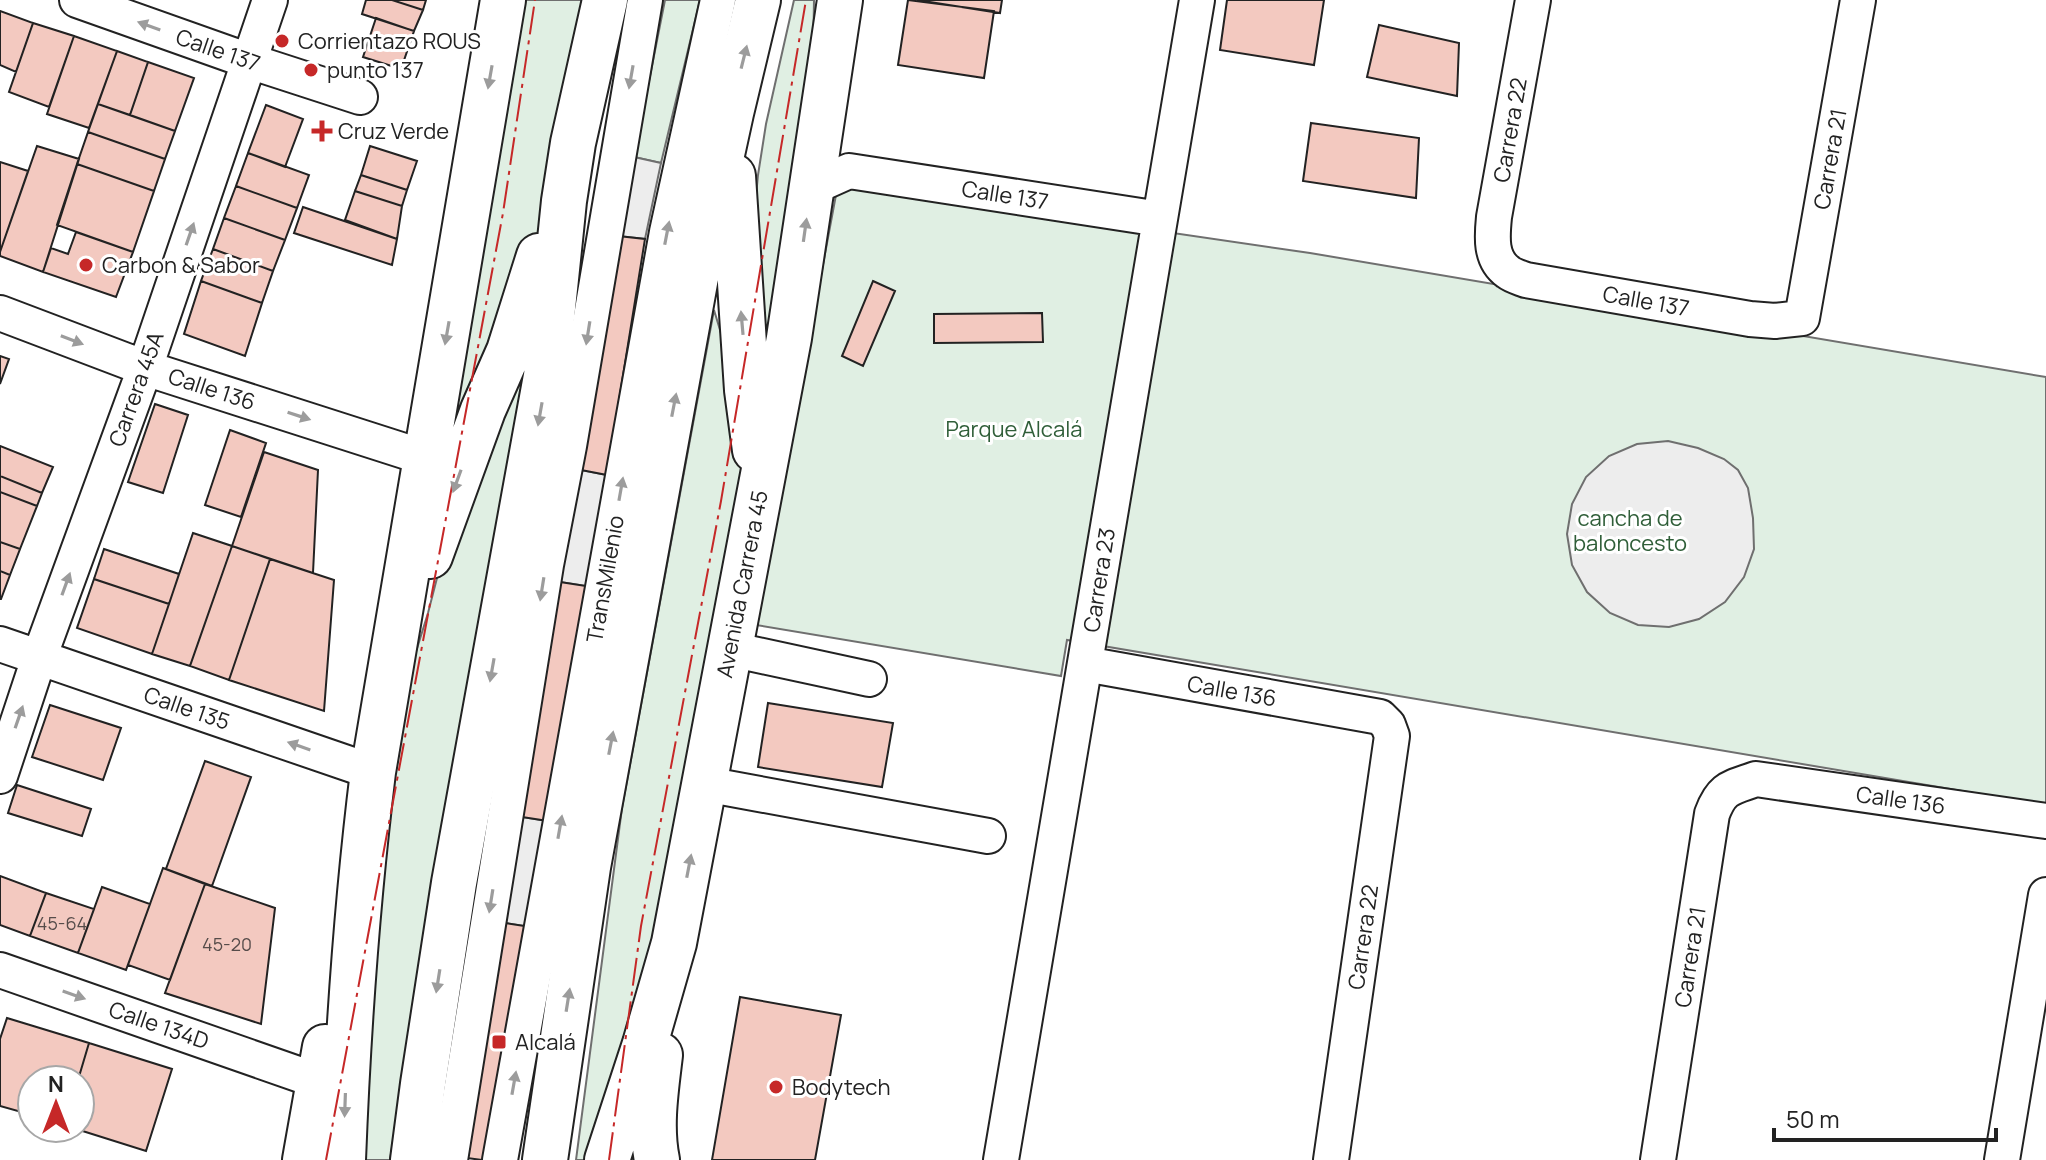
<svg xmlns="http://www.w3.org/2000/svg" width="2046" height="1160" viewBox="0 0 2046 1160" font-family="Manrope,sans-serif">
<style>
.green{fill:#e0efe3;stroke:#6f6f6f;stroke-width:2}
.parking{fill:#ededed;stroke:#6f6f6f;stroke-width:2}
.building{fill:#f3c9c0;stroke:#222;stroke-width:2}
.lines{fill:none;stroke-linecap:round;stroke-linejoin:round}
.minor-casing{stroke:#222;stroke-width:38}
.highway-casing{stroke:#222;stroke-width:48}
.minor{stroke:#fff;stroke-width:34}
.highway{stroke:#fff;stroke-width:44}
.power{stroke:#c62828;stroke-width:2;stroke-dasharray:28 6 4 6;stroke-linecap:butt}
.oneway{fill:#9c9c9c}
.poi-dot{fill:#c62828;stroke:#fff;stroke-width:3}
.labels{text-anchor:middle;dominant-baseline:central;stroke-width:6;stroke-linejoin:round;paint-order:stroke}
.number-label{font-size:18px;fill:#564c4a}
.poi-label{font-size:22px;fill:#222;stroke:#fff;text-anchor:start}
.street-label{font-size:22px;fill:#222;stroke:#fff}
.park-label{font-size:22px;fill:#2f5e38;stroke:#fff}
</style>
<rect width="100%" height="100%" fill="#fff"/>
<!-- green -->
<path class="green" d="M 516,0 L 588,0 L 539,229 L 505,318 L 453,429 L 491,156 Z
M 665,0 L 700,0 L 661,163 L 634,157 Z
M 794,0 L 814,0 L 813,63 L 767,379 L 751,249 L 758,175 L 766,124 Z
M 838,184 L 1310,253 L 2046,377 L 2046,804 L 1974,793 L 1067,640 L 1061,676 L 756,625 Z
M 714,310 L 729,360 L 742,445 L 744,501 L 664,921 L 592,1160 L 576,1160 L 622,808 Z
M 530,337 L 446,814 L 390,1160 L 358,1160 L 363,1024 L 406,684 L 428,613 L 445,547 Z"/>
<!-- parking -->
<path class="parking" d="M 634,157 L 661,163 L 645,239 L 618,236 Z
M 1668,441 L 1698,448 L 1724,459 L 1738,470 L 1748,488 L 1753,518 L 1754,549 L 1744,577 L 1725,602 L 1699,619 L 1669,627 L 1638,625 L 1610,613 L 1587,592 L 1572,565 L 1567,534 L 1572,504 L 1586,477 L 1609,456 L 1637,444 Z
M 581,470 L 607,475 L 586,586 L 560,582 Z
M 522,817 L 548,821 L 531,927 L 505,923 Z"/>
<!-- building -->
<path class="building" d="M 366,0 L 392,0 L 423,10 L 414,31 L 362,14 Z
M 392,0 L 426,0 L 423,10 Z
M 908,0 L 994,11 L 984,78 L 898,65 Z
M 917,0 L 1002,0 L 1000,13 Z
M 1227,0 L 1324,0 L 1314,65 L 1220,50 Z
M 0,11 L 33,23 L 16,72 L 0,65 Z
M 376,18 L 414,31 L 401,69 L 363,57 Z
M 33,23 L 74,36 L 49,107 L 9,92 Z
M 1379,25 L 1459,43 L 1457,96 L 1367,77 Z
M 74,36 L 117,51 L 89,128 L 47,114 Z
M 117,51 L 148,62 L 130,115 L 98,104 Z
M 148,62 L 194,78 L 175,131 L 130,115 Z
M 98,104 L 175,131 L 165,159 L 88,132 Z
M 266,105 L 303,119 L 285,167 L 248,153 Z
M 1311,123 L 1419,138 L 1416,198 L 1303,181 Z
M 88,132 L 165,159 L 154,191 L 77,164 Z
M 37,146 L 79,159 L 43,272 L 0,256 L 0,252 Z
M 370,146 L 417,161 L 407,190 L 361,175 Z
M 248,153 L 309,175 L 297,208 L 236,186 Z
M 0,162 L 28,171 L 0,252 Z
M 77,164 L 154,191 L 133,252 L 57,225 Z
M 361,175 L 407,190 L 402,206 L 355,191 Z
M 236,186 L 297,208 L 285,240 L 224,218 Z
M 355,191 L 402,206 L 397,239 L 345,220 Z
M 303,207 L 397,239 L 392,265 L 294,233 Z
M 224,218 L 285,240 L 273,271 L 213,249 Z
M 76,232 L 133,252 L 116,297 L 43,272 L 51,248 L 68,254 Z
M 618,236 L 645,239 L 607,475 L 581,470 Z
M 213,249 L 273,271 L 262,303 L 201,281 Z
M 201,281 L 262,303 L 245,356 L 184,334 Z
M 873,281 L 895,291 L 863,366 L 842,356 Z
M 1042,313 L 1043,342 L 934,343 L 934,314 Z
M 0,356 L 9,359 L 0,384 Z
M 155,404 L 188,415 L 163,493 L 128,482 Z
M 230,430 L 266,443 L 241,517 L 205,505 Z
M 0,446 L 53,467 L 42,493 L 0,476 Z
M 264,452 L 318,470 L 313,573 L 232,546 Z
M 0,476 L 42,493 L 37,506 L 0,492 Z
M 0,492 L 37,506 L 20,549 L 0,542 Z
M 193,533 L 232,546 L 190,666 L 152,654 Z
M 0,542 L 20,549 L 10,575 L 0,571 Z
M 232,546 L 270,559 L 229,680 L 190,666 Z
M 104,549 L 179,574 L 169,604 L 94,579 Z
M 270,559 L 334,580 L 324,711 L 229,680 Z
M 0,571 L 10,575 L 1,599 L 0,599 Z
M 94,579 L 169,604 L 152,654 L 77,628 Z
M 560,582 L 586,586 L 548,821 L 522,817 Z
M 768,703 L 893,723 L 882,787 L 758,767 Z
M 50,705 L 121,728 L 103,780 L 32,757 Z
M 205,761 L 251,777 L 212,886 L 166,869 Z
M 17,785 L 91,809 L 82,836 L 8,813 Z
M 163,868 L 205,884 L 170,980 L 128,965 Z
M 0,876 L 46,893 L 30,936 L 0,925 Z
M 205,884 L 275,908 L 261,1024 L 165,993 Z
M 102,887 L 150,904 L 126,970 L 78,953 Z
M 46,893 L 94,909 L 78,953 L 30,936 Z
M 505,923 L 531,927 L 493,1160 L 482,1160 L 467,1158 Z
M 740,997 L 841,1015 L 815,1160 L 712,1160 Z
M 7,1018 L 89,1043 L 78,1080 L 32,1080 L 32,1115 L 0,1106 L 0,1039 Z
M 89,1043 L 172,1069 L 146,1151 L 73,1128 L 80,1128 L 80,1080 L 78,1080 Z"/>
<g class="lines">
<!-- minor casing -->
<g class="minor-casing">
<path id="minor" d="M 77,0 L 249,61 L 360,97
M 1533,0 L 1494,217 C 1492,237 1490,259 1508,272 C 1513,276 1521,278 1526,280 L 1750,319 L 1775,321 L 1802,318 L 1858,0
M 811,188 L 849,171 L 1160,219
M 0,313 L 145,368 L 426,458
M 0,644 L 373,772
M 730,649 L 869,679
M 1085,664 L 1380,717 L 1388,725 L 1392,736 L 1331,1160
M 0,776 L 39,658 L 145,368 L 270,0
M 705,784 L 988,836
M 0,970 L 318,1081
M 450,1160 L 546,565 L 569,446 L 645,0
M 500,1160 L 667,232 L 718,0
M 1001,1160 L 1197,0
M 1658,1160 L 1712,814 C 1722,787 1731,788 1756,779 L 2046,821
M 2002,1160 L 2046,895"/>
</g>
<!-- highway casing -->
<g class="highway-casing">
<path id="highway" d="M 733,176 L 747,390 L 755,450
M 430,556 L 483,410 L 509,351 L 539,256
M 305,1160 L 325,1047
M 343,1160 C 348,1031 357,901 373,772 L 503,0
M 413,1160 L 423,1084 L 454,883 L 546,376 L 564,201 L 573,143 L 605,0
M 545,1160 L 588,867 L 700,255 L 731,113 L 758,0
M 607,1160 L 645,1044 L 674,943 L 789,338 L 840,0
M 657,1160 C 650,1126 656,1089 660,1055"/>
</g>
<!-- minor -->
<use href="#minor" class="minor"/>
<!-- highway -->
<use href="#highway" class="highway"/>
<!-- power -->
<path class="power" d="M 326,1160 L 503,213 L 535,0
M 609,1160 L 641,926 L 721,501 L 806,0"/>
</g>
<!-- one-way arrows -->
<defs><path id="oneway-solid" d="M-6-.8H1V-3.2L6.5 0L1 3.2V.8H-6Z" transform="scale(2)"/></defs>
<g class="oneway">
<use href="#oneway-solid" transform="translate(149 26) rotate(-160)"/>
<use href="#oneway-solid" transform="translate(744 57) rotate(-76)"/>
<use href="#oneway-solid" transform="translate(490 77) rotate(100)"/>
<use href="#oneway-solid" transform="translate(631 77) rotate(100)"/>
<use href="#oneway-solid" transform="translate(805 230) rotate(-82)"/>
<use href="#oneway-solid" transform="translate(667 233) rotate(-79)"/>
<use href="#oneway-solid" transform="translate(190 234) rotate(-71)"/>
<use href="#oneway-solid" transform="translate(742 323) rotate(-95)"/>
<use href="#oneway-solid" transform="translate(447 333) rotate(100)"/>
<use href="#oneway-solid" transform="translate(588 333) rotate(99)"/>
<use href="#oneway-solid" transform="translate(72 340) rotate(21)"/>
<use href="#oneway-solid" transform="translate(674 405) rotate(-79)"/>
<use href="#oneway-solid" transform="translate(540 414) rotate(100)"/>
<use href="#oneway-solid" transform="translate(299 416) rotate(18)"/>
<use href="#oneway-solid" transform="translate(457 481) rotate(110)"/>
<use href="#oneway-solid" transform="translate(621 489) rotate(-80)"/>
<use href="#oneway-solid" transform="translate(66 584) rotate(-70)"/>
<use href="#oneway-solid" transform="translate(542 589) rotate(99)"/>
<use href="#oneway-solid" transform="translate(492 670) rotate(100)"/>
<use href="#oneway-solid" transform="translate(19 717) rotate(-71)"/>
<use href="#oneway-solid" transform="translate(611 743) rotate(-79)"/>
<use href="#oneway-solid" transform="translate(299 746) rotate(-161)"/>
<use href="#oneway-solid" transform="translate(560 827) rotate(-80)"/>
<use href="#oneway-solid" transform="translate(689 866) rotate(-79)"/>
<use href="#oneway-solid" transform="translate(491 901) rotate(99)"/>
<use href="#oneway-solid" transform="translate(438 981) rotate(99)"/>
<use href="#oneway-solid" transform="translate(74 995) rotate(19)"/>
<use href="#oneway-solid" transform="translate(568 1000) rotate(-81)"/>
<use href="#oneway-solid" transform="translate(514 1083) rotate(-80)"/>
<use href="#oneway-solid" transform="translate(345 1105) rotate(92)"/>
</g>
<!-- markers -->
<g class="poi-dot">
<circle cx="282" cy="41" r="8"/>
<circle cx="311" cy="70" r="8"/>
<path d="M318 119h8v8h8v8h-8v8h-8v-8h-8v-8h8z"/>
<circle cx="86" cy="265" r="8"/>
<rect x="491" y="1034" width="16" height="16" rx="4"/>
<circle cx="776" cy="1087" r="8"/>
</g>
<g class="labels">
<!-- number labels -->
<g class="number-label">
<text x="62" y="923">45-64</text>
<text x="227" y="944">45-20</text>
</g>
<!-- poi labels -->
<g class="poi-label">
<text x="298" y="41">Corrientazo ROUS</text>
<text x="327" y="70">punto 137</text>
<text x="338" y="131">Cruz Verde</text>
<text x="102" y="265">Carbon &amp; Sabor</text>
<text x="515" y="1042">Alcalá</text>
<text x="792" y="1087">Bodytech</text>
</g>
<!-- street labels -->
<g class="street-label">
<text transform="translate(218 50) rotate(19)">Calle 137</text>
<text transform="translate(1510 130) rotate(-80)">Carrera 22</text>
<text transform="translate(1830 159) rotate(-80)">Carrera 21</text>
<text transform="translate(1005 195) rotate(9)">Calle 137</text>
<text transform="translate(1646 301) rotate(10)">Calle 137</text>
<text transform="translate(136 389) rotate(-70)">Carrera 45A</text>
<text transform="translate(212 389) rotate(18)">Calle 136</text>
<text transform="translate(605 579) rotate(-80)">TransMilenio</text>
<text transform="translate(1099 580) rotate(-81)">Carrera 23</text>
<text transform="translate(742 584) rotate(-79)">Avenida Carrera 45</text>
<text transform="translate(1232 691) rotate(10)">Calle 136</text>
<text transform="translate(187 708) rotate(19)">Calle 135</text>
<text transform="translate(1901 800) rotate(8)">Calle 136</text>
<text transform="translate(1363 937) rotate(-82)">Carrera 22</text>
<text transform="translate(1690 957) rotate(-81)">Carrera 21</text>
<text transform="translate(159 1025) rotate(19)">Calle 134D</text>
</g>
<!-- park labels -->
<g class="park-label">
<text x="1014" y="429">Parque Alcalá</text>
<text x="1630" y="518">cancha de<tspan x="1630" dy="25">baloncesto</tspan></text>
</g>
</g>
<!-- north arrow -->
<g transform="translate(56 1104)"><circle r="38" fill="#ffffff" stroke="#a7a7a7" stroke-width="2"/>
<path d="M0-6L14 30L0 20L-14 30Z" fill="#c62828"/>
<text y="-12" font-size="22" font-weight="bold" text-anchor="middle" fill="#222222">N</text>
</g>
<!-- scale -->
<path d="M1774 1128v12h222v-12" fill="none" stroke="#222222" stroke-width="4"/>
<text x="1786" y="1128" font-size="24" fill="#222222" stroke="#ffffff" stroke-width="6" paint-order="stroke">50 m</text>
</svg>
